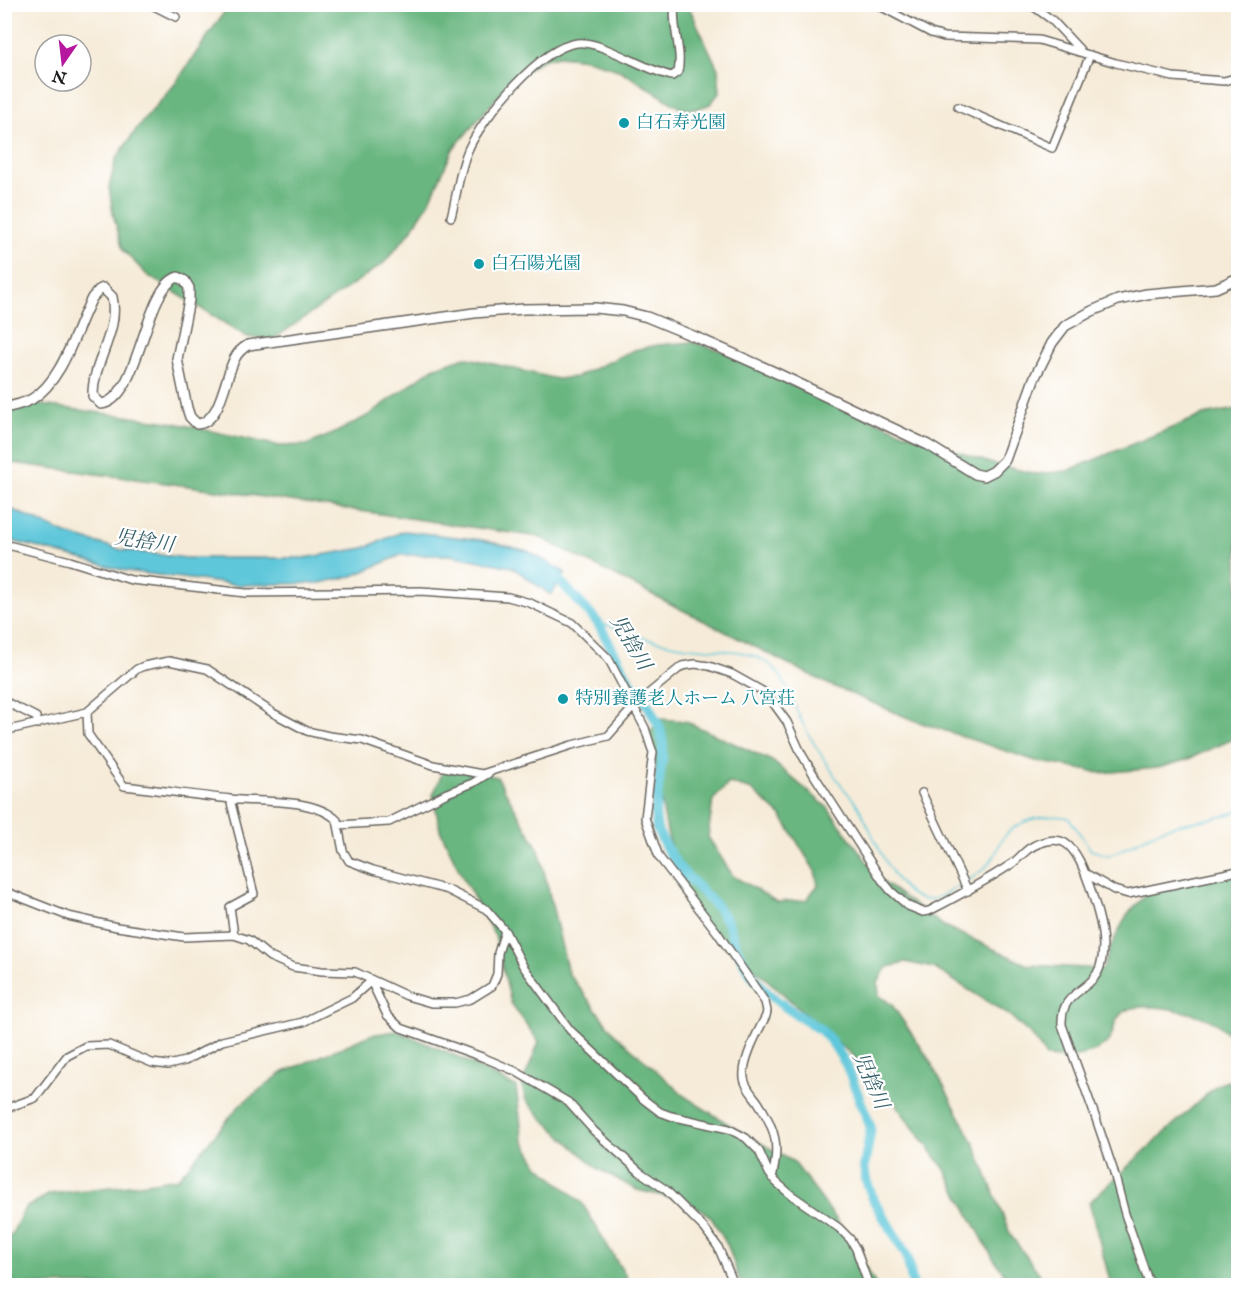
<svg xmlns="http://www.w3.org/2000/svg" width="1243" height="1290" viewBox="0 0 1243 1290" font-family="'IM FELL English','Noto Serif JP',serif">
<style>
.forest{fill:#69b680;stroke:#42694e;stroke-width:1.5;fill-rule:evenodd}
.water{fill:#5ec7da;stroke:#3d727b;stroke-width:1.5}
.lines{fill:none;stroke-linecap:round;stroke-linejoin:round}
.stream{stroke:#5ec7da;stroke-width:1.5}
.river{stroke:#5ec7da;stroke-width:10}
.street-casing{stroke:#68645e;stroke-width:10}
.secondary-casing{stroke:#68645e;stroke-width:12}
.street{stroke:#fff;stroke-width:7}
.secondary{stroke:#fff;stroke-width:9}
.culture-dot{fill:#0f9aa8;stroke:#fff;stroke-width:2}
.labels{text-anchor:middle;dominant-baseline:central;stroke-width:4.5;stroke-linejoin:round;paint-order:stroke}
.culture-label{font-size:18px;fill:#0d838f;stroke:#fff;text-anchor:start}
.water-label{font-size:20px;font-style:italic;fill:#366068;stroke:#fff}
</style>
<rect width="100%" height="100%" fill="#fff"/>
<filter id="ink" filterUnits="userSpaceOnUse"><feTurbulence type="fractalNoise" baseFrequency=".0167" numOctaves="2"/><feDisplacementMap in="SourceGraphic" scale="12" xChannelSelector="R" yChannelSelector="G"/><feConvolveMatrix kernelMatrix="1 2 1 2 8 2 1 2 1" color-interpolation-filters="sRGB"/></filter>
<filter id="wash" filterUnits="userSpaceOnUse"><feTurbulence type="fractalNoise" baseFrequency=".008" numOctaves="4" result="noise"/><feDisplacementMap in="SourceGraphic" scale="24" xChannelSelector="R" yChannelSelector="G"/><feGaussianBlur stdDeviation="1.35" result="paint"/><feColorMatrix in="noise" values="0 0 0 0 0 0 0 0 0 0 0 0 0 0 0 0 0 1.4 0 .05"/><feComposite in="paint" operator="in"/></filter>
<g filter="url(#wash)">
<rect width="100%" height="100%" fill="#f6ebd8"/>
<!-- forest -->
<path class="forest" d="M 229,5 L 688,5 L 718,69 L 720,92 L 710,104 L 697,109 L 682,109 L 621,71 L 587,59 L 558,56 L 542,60 L 510,82 L 453,149 L 429,203 L 410,232 L 384,263 L 272,340 L 247,337 L 147,275 L 123,250 L 113,214 L 109,187 L 116,159 L 138,127 L 175,84 Z
M 692,342 L 748,359 L 790,385 L 898,430 L 990,463 L 1036,474 L 1067,471 L 1203,415 L 1238,409 L 1238,737 L 1186,760 L 1158,768 L 1101,773 L 1036,761 L 913,720 L 828,684 L 539,537 L 181,485 L 5,462 L 5,400 L 170,422 L 280,446 L 306,445 L 335,433 L 369,415 L 433,368 L 465,357 L 557,379 L 576,377 L 634,350 L 658,345 Z
M 660,719 L 685,721 L 772,761 L 828,808 L 881,881 L 944,926 L 1028,965 L 1103,969 L 1110,948 L 1127,915 L 1152,888 L 1238,870 L 1238,1285 L 1111,1285 L 1089,1202 L 1217,1085 L 1234,1079 L 1236,1043 C 1230,1036 1223,1028 1216,1023 C 1197,1013 1144,1000 1125,1011 C 1115,1017 1115,1025 1112,1034 C 1104,1057 1065,1059 1046,1057 L 1034,1038 L 1009,1015 L 934,968 L 905,962 L 886,968 L 878,983 L 879,995 L 892,1005 L 929,1059 L 975,1145 L 1011,1236 L 1048,1285 L 1012,1285 L 993,1258 L 944,1168 L 871,1072 L 755,969 L 714,937 L 683,896 L 668,836 L 648,735 ZM 729,783 L 752,790 L 782,817 L 815,871 L 818,885 L 806,900 L 777,902 L 733,876 L 708,837 L 713,800 Z
M 443,771 L 473,771 L 497,777 L 539,850 L 568,973 L 613,1032 L 687,1098 L 736,1129 L 794,1162 L 847,1234 L 876,1285 L 741,1285 L 728,1246 L 712,1219 L 703,1210 L 676,1199 L 637,1190 L 598,1169 L 543,1119 L 525,1099 L 522,1084 L 539,1042 L 511,1003 L 495,936 L 464,880 L 440,830 L 433,795 Z
M 397,1031 L 452,1054 L 516,1087 L 523,1140 L 539,1166 L 582,1203 L 631,1285 L 5,1285 L 5,1243 L 8,1241 L 25,1208 L 50,1194 L 147,1183 L 178,1178 L 241,1104 L 282,1073 L 370,1035 Z"/>
<!-- water -->
<path class="water" d="M 11,509 L 66,534 L 122,550 L 186,558 L 304,558 L 364,548 L 404,531 L 482,540 L 528,551 L 566,573 L 551,595 L 512,567 L 450,555 L 401,555 L 353,576 L 320,583 L 238,585 L 126,571 L 5,539 L 5,510 Z"/>
<g class="lines">
<!-- stream -->
<path class="stream" d="M 598,623 C 614,626 627,632 641,637 C 653,641 665,643 677,645 C 707,652 744,645 770,665 C 787,678 793,705 803,724 C 814,745 828,766 842,786 C 846,792 852,797 856,803 C 872,827 891,891 921,899 C 935,903 952,890 963,883
M 967,881 C 978,874 988,867 995,855 C 998,849 1000,843 1003,838 C 1018,819 1047,813 1069,818 L 1091,850 L 1108,855 C 1130,848 1148,834 1169,827 C 1193,820 1216,821 1238,811"/>
<!-- river -->
<path class="river" d="M 551,573 L 562,583 L 598,623 L 629,680 L 649,707 L 660,728 L 663,744 L 662,758 L 655,813 L 657,830 L 667,849 L 680,869 L 718,908 L 728,923 L 736,947 L 750,973 L 763,989 L 781,1004 L 821,1030 L 832,1042 L 846,1064 L 871,1128 L 864,1167 L 866,1180 L 874,1201 L 907,1256 L 913,1286"/>
</g>
</g>
<g filter="url(#ink)">
<g class="lines">
<!-- street casing -->
<g class="street-casing">
<path id="street" d="M 150,4 L 176,17
M 876,4 L 931,33 L 944,37 L 1039,40 L 1116,63 L 1173,77 L 1224,81 L 1238,77
M 1030,4 L 1052,20 L 1080,50
M 958,107 L 1052,148 L 1090,55
M 451,217 C 457,195 459,171 468,150 C 483,117 539,48 577,43 C 601,40 646,71 672,76 L 678,72 C 683,50 671,27 675,4
M 4,544 L 70,561 L 131,580 L 246,593 L 421,591 L 508,597 L 530,603 L 572,623 L 608,658 L 645,728 L 651,747 L 653,752 L 645,818 L 659,857 L 717,932 L 765,1002 L 767,1011 L 766,1016 C 758,1031 742,1060 744,1078 C 745,1087 753,1095 758,1102 C 776,1130 780,1145 772,1178
M 4,701 L 36,717 L 38,724
M 87,712 L 88,734 L 124,786 C 159,790 194,795 230,799 C 260,803 313,797 337,820 L 343,851 L 349,861 L 373,870 L 448,890 L 486,909 L 505,931 L 523,966 L 570,1030 L 643,1099 L 660,1112 L 671,1116 L 729,1129 L 746,1138 L 759,1151 L 769,1173 L 776,1182 L 790,1194 L 839,1228 L 850,1239 L 856,1249 L 869,1286
M 4,731 L 87,712 L 137,669 L 144,666 L 169,661 L 207,669 L 273,713 L 307,731 L 329,736 L 362,740 L 433,765 L 482,774 L 572,745 L 608,736 L 637,703 L 682,666 L 695,664 L 709,666 L 732,674 L 764,692 L 774,704 L 787,722 L 801,753 L 814,775 L 882,880 L 891,891 L 908,906 L 923,912 L 929,911 C 958,896 986,881 1013,863 C 1019,858 1024,852 1030,848 C 1039,842 1055,837 1065,843 C 1078,851 1085,873 1090,887 C 1098,912 1108,941 1100,967 C 1091,993 1060,990 1062,1025 L 1094,1113 L 1113,1169 L 1125,1214 L 1150,1286
M 922,793 L 968,891
M 230,799 L 254,894 L 230,907 L 234,935
M 338,825 L 389,822 L 447,793 L 473,783 L 489,773
M 1085,873 L 1114,890 L 1128,894 L 1238,871
M 4,891 L 68,916 L 117,927 L 184,937 L 234,935 L 249,940 L 270,957 L 293,967 L 322,971 L 355,972 L 407,996 L 431,1003 L 455,1003 L 471,999 L 492,986 L 497,974 L 498,953 L 505,931
M 371,981 L 387,1015 L 401,1028 L 482,1057 L 515,1071 L 568,1102 L 594,1131 L 640,1172 L 666,1190 L 705,1229 L 718,1247 L 731,1277
M 4,1109 L 35,1098 L 67,1056 L 86,1046 L 109,1045 L 152,1063 L 168,1065 L 185,1061 L 222,1041 L 303,1022 L 352,998 L 371,981"/>
</g>
<!-- secondary casing -->
<g class="secondary-casing">
<path id="secondary" d="M 4,408 C 14,406 23,404 32,399 C 63,381 76,328 92,298 L 99,290 L 103,288 L 112,297 C 120,332 92,362 93,396 L 101,404 C 140,400 144,287 178,277 L 185,281 L 189,288 L 189,300 L 177,359 L 187,408 L 190,417 L 197,424 C 221,423 225,376 235,358 C 238,352 243,348 248,345 L 474,313 L 524,309 L 595,308 L 623,311 L 647,317 L 698,338 L 770,370 L 928,445 L 975,474 L 984,476 L 994,471 L 1005,460 L 1034,379 L 1052,343 L 1065,326 L 1092,311 L 1118,300 L 1147,294 L 1216,288 L 1238,278"/>
</g>
<!-- street -->
<use href="#street" class="street"/>
<!-- secondary -->
<use href="#secondary" class="secondary"/>
</g>
</g>
<!-- markers -->
<g class="culture-dot">
<circle cx="624" cy="123" r="6"/>
<circle cx="479" cy="264" r="6"/>
<circle cx="563" cy="699" r="6"/>
</g>
<g class="labels">
<!-- culture labels -->
<g class="culture-label">
<text x="636" y="123">白石寿光園</text>
<text x="491" y="264">白石陽光園</text>
<text x="575" y="699">特別養護老人ホーム 八宮荘</text>
</g>
<!-- water labels -->
<g class="water-label">
<text transform="translate(144 542) rotate(8)">児捨川</text>
<text transform="translate(630 643) rotate(59)">児捨川</text>
<text transform="translate(870 1081) rotate(66)">児捨川</text>
</g>
</g>
<!-- margin -->
<rect width="1243" height="1290" fill="none" stroke="#fff" stroke-width="24"/>
<!-- north arrow -->
<g transform="translate(63 63) rotate(194)"><circle r="28" fill="#ffffff" stroke="#a4a4a4" stroke-width="1.5"/>
<path d="M0-4.5L10 22L0 15L-10 22Z" fill="#b5179e"/>
<text y="-9" font-size="16" font-weight="bold" text-anchor="middle" fill="#1c1c1c">N</text>
</g>
</svg>
